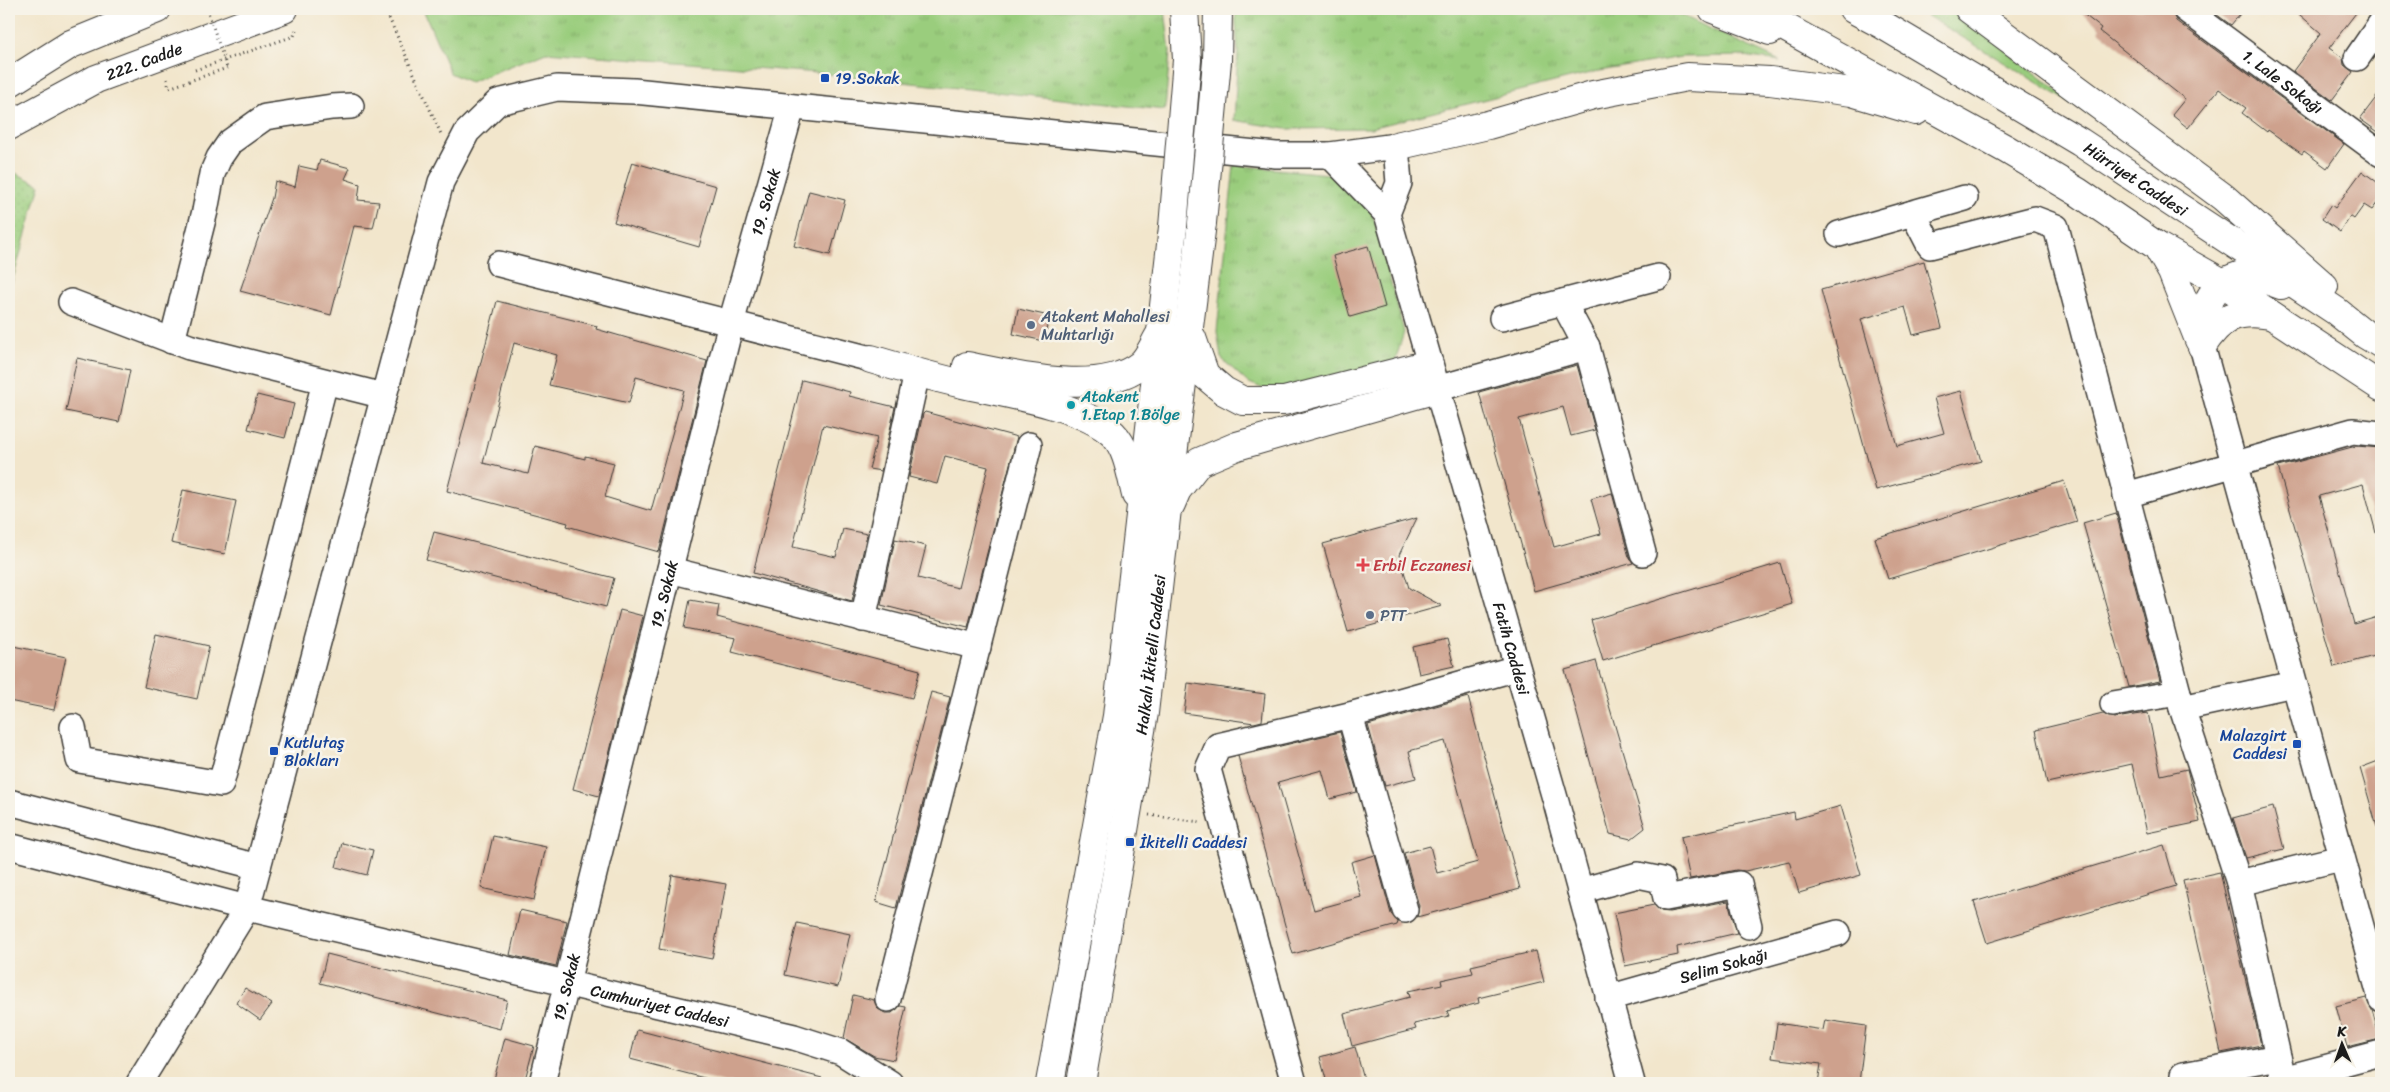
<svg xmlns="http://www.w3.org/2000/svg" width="2390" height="1092" viewBox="0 0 2390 1092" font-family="Sriracha,sans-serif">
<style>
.grass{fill:url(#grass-tufts);stroke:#5b744c}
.park{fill:url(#park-dots);stroke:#5b744c}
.building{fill:#cea18d;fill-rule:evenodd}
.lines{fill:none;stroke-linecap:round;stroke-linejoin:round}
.minor-casing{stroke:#3c3a36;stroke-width:28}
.major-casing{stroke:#3c3a36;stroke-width:30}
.path{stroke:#3c3a36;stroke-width:3;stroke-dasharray:1 4;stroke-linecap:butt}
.minor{stroke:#fff;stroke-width:25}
.major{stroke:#fff;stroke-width:28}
.major-bridge-casing{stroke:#3c3a36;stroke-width:30;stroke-linecap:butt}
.path-bridge{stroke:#3c3a36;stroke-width:3;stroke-dasharray:1 4;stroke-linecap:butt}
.major-bridge{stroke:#fff;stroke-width:28}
.transit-dot{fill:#1a4fb4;stroke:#f7f3e8;stroke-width:2}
.service-dot{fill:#5c6f8a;stroke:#f7f3e8;stroke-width:2}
.culture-dot{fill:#0f9aa8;stroke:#f7f3e8;stroke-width:2}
.health-dot{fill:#e0444e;stroke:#f7f3e8;stroke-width:2}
.labels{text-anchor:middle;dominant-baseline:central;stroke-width:5;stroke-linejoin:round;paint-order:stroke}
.street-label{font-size:16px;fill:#1c1c1c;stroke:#f7f3e8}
.transit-label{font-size:16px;fill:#164399;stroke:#f7f3e8;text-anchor:start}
.service-label{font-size:16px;fill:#4e5e75;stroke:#f7f3e8;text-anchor:start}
.culture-label{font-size:16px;fill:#0d838f;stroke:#f7f3e8;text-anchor:start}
.health-label{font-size:16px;fill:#be3a42;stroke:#f7f3e8;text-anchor:start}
</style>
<defs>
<pattern id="grass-tufts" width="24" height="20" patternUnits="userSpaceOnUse" patternTransform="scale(1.25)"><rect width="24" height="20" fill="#9acd7d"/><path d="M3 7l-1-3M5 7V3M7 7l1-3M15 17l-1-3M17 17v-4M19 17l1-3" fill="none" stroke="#84af6b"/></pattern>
<pattern id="park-dots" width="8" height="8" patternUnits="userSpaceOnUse" patternTransform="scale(1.25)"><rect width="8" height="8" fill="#9acd7d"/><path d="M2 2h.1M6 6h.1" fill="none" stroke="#84af6b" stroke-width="1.8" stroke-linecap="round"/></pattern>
</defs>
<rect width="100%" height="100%" fill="#f7f3e8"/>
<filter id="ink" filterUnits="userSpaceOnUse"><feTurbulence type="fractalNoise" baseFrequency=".02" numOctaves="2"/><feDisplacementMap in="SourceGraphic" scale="10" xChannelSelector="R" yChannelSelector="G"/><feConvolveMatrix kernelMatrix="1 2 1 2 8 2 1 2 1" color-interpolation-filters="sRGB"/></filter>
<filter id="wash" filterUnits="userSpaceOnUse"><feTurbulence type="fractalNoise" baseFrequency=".0096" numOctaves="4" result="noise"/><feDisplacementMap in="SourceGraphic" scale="20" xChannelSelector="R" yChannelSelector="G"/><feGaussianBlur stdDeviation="1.12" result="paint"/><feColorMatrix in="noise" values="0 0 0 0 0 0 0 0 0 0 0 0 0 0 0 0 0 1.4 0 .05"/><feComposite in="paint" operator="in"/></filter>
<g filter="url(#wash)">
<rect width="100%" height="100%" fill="#f2e6cc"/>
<!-- grass -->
<path class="grass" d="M 423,9 L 1165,9 L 1170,52 L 1165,110 L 818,73 L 546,52 L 470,82 L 450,73 Z
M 1235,9 L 1668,9 L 1780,61 L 1743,56 L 1681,57 L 1594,72 L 1371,128 L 1286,129 L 1234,120 L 1238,51 Z
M 1916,9 L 1951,9 L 2092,116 Z
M 1234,165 L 1329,174 L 1372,212 L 1404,332 L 1395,362 L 1269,391 L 1247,382 L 1221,358 L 1217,331 Z"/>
<!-- park -->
<path class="park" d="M 9,170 L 40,185 L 9,293 Z"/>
<g id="blocks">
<!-- building -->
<path class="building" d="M 2077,9 L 2171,9 L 2176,21 L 2344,144 L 2327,168 L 2304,151 L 2302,154 L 2268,130 L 2267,132 L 2242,113 L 2246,108 L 2219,89 L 2188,128 L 2172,115 L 2185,99 L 2099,31 L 2101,28 Z
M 2209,9 L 2244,9 L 2231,25 Z
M 2293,9 L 2359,9 L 2329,48 L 2343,58 L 2344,65 L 2353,72 L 2332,100 L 2293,71 L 2321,33 Z
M 2381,91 L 2381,134 L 2360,119 Z
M 320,160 L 350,168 L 345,179 L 360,184 L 358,200 L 379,202 L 373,228 L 354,226 L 331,315 L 240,291 L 272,198 L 275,181 L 295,187 L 299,166 L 317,170 Z
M 632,162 L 716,186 L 699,247 L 614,222 Z
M 2362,171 L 2381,185 L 2381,198 L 2372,210 L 2364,205 L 2354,219 L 2350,216 L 2340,232 L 2322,219 L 2331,205 L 2335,208 Z
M 809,191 L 845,200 L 830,255 L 794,246 Z
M 1368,246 L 1385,307 L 1350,317 L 1333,256 Z
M 1924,261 L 1942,328 L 1913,335 L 1905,307 L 1861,319 L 1897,446 L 1944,433 L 1934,398 L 1961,391 L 1981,461 L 1876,490 L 1821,290 Z
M 497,301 L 597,326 L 596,329 L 707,361 L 659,552 L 567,526 L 568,523 L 447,491 ZM 514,343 L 557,355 L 549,385 L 629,403 L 636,377 L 684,390 L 651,511 L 605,497 L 614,463 L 585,456 L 585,459 L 535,446 L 528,474 L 483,463 Z
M 1018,309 L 1049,316 L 1044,341 L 1013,334 Z
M 77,358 L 130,370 L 119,422 L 66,411 Z
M 1577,365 L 1595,430 L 1571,436 L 1563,407 L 1519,419 L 1554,547 L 1601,534 L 1591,499 L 1612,493 L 1629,557 L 1633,563 L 1534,591 L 1479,392 Z
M 802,380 L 850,392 L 849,396 L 895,407 L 881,471 L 869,469 L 877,438 L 823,425 L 793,547 L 836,557 L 843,529 L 867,534 L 852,601 L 753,573 Z
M 257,395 L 294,404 L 285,438 L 248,429 Z
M 925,412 L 1017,437 L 968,627 L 881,605 L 895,539 L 926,546 L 918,578 L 958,588 L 988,467 L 945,456 L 937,484 L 909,477 L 923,414 Z
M 2356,446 L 2381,448 L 2381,532 L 2376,533 L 2363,484 L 2319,496 L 2354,624 L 2381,616 L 2381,654 L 2334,667 L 2278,467 Z
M 2064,481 L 2077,522 L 1888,579 L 1875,538 Z
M 183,490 L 236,501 L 225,554 L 171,543 Z
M 2116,513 L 2160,681 L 2129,687 L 2083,523 Z
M 1417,518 L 1399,555 L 1409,588 L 1442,606 L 1348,632 L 1323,544 Z
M 434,532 L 614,578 L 606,607 L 426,560 Z
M 1780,563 L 1792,604 L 1603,661 L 1591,620 Z
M 690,600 L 719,605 L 717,617 L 920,670 L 912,698 L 732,652 L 736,638 L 684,628 Z
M 620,610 L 643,616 L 599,796 L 573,789 Z
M 156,634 L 209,646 L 197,699 L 144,687 Z
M 1447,639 L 1454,666 L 1419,674 L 1413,647 Z
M 13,646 L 66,657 L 54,710 L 9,701 L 9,663 Z
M 1596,661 L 1645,828 L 1631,839 L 1610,834 L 1565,670 Z
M 1188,683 L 1265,694 L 1262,721 L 1254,723 L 1184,713 Z
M 931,692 L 950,697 L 896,908 L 876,902 Z
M 1468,697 L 1520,889 L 1417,917 L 1419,906 L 1404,853 L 1430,846 L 1437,873 L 1478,862 L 1445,741 L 1409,751 L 1416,778 L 1385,786 L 1368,725 Z
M 2148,713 L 2161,775 L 2187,769 L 2200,822 L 2147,833 L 2132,764 L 2047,783 L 2036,730 L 2103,714 L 2115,718 Z
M 1340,732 L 1357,792 L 1330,799 L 1322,770 L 1278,782 L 1314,910 L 1361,897 L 1351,862 L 1375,855 L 1391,914 L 1398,922 L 1397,925 L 1293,954 L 1238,756 Z
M 2381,760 L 2381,826 L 2377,827 L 2360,768 Z
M 1841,806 L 1861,875 L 1799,893 L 1789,861 L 1745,871 L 1736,870 L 1690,879 L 1681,837 L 1794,812 L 1795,819 Z
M 2273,807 L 2284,849 L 2246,858 L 2233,818 Z
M 493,836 L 546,847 L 534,900 L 481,888 Z
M 342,843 L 373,850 L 367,875 L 336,867 Z
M 2164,845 L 2176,886 L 1987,943 L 1974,902 Z
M 2220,872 L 2261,1045 L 2221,1053 L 2183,880 Z
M 672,875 L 726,884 L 712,959 L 659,949 Z
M 1728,901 L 1737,933 L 1677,947 L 1678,955 L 1625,966 L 1614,913 L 1654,905 L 1661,911 L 1669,912 Z
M 520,910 L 567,921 L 556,966 L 510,955 Z
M 797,923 L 850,934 L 838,987 L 785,975 Z
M 1536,951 L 1544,982 L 1478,998 L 1479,1003 L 1447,1011 L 1449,1016 L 1414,1024 L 1416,1029 L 1352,1046 L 1344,1014 L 1410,997 L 1408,991 L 1442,984 L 1441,980 L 1473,973 L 1471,966 Z
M 327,954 L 507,1000 L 500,1029 L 320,983 Z
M 245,988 L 272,1004 L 260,1020 L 236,1003 Z
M 853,995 L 874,1000 L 878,1009 L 885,1013 L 892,1013 L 900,1006 L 906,1007 L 894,1060 L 874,1056 L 844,1038 Z
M 2366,998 L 2372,1010 L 2380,1039 L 2347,1047 L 2336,1006 Z
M 1825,1020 L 1866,1026 L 1859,1083 L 1818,1083 L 1821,1064 L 1772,1058 L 1777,1023 L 1823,1030 Z
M 637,1030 L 822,1078 L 821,1083 L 724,1083 L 630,1059 Z
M 505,1038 L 534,1046 L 524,1083 L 493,1083 Z
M 1355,1047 L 1365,1083 L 1327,1083 L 1320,1057 Z"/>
</g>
</g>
<g filter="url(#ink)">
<use href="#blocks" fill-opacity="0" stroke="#3c3a36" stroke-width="1"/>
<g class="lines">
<!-- minor casing -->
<g class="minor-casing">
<g id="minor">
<path id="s1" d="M 2185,9 L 2381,154"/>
<path d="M 2357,58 L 2381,23"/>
<path id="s2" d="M 1330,155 L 1387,214 L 1556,802 L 1632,1083"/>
<path d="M 1965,198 L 1913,213 L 1930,246 L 2035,219 L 2056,227 L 2182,708 L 2239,883 L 2284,1083"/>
<path d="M 1839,234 L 1913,213"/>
<path d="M 499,264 L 871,359"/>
<path d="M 71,302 L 189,347 L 384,396"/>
<path d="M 1563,302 L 1587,347 L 1643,553"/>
<path d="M 1502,318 L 1658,277"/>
<path d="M 172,341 L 205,211 L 212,174 L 219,158 L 230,142 L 265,117 L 332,107 L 351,106"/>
<path d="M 2202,346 L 2381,999"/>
<path d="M 1436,389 L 1587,347"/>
<path d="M 2126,495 L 2353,431 L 2381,434"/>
<path d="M 670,570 L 978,647"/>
<path d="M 863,619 L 917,373"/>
<path d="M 2113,704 L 2178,693"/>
<path d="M 2182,708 L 2294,684"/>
<path d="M 1350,715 L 1405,910"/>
<path d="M 73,727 L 79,760 L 221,784 L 325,382"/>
<path d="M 9,802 L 258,867"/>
<path id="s3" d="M 9,846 L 247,908 L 794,1037 L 841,1052 L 890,1083"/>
<path d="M 2239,883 L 2341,858"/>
<path d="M 1580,891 L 1638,875 L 1662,880 L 1666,898 L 1739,884 L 1749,926"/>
<path id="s4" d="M 1608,998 L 1838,933"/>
<path d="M 888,999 L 1029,445"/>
<path d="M 2183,1075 L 2278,1057"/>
<path d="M 2283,1079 L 2381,1053"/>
<path d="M 139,1083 L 247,908 L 441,182 L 467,132 L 498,102 L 557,88 L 634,91 L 1276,155 L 1330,155 L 1396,146 L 1399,183 L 1387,214"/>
<path id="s5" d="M 542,1083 L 731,323 L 792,107"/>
<path d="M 1294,1083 L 1208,769 L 1218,746 L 1350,715 L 1517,668"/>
</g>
</g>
<!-- major casing -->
<g class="major-casing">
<g id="major">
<path d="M 1184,9 L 1187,60"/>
<path d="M 1713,9 L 1770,31"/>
<path d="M 1752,9 L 2006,149 L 2078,192 L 2157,246 L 2223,283 L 2381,387"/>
<path id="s6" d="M 1853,9 L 1883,25 L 2080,142 L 2336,311 L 2366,335 L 2381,344"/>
<path d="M 1969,9 L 2223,197 L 2324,286"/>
<path d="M 1217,61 L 1218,9"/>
<path d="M 9,83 L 71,44 L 157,9"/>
<path id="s7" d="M 9,126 L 96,79 L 284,9"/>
<path d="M 1396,146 L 1488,125 L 1593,95 L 1687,77 L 1770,81 L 1852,92 L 1916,111"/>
<path d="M 2157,246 L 2172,272 L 2199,340"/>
<path d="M 1192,338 L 1205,375 L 1224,391 L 1243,401 L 1284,401 L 1429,364"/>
<path d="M 2202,346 C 2199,324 2203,300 2222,284 C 2228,279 2239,276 2247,273 L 2281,285"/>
<path d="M 2202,346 C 2221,317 2236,309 2271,315"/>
<path d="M 871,359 C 901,368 932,377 963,384 C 1004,393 1084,406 1113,434 C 1128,449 1131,476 1136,495"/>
<path d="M 967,366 C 1014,375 1099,397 1140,365 C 1148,359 1154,344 1159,336"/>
<path d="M 1171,504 L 1177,490 L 1199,462 L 1237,446 L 1436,389"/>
<path d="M 1050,1083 L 1117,716 L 1173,227"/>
<path id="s8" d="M 1081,1083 L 1144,713 L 1174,447 L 1202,223"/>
</g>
</g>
<!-- path -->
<path class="path" d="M 385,9 L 441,134
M 195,70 L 294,36 L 296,30
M 167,79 L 169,88 L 227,68
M 1149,815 L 1200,822"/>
<!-- minor -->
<use href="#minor" class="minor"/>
<!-- major -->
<use href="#major" class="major"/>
<!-- major-bridge casing -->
<g class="major-bridge-casing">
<path id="major-bridge" d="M 1202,223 L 1217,61
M 1173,227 L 1187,60"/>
</g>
<!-- path-bridge -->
<path class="path-bridge" d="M 207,9 L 227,68"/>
<!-- major-bridge -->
<use href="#major-bridge" class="major-bridge"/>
</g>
</g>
<!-- markers -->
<g class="transit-dot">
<rect x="820" y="73" width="10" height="10" rx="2.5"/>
<rect x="2292" y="739" width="10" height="10" rx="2.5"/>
<rect x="269" y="746" width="10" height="10" rx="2.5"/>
<rect x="1125" y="837" width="10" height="10" rx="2.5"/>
</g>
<g class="service-dot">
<circle cx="1031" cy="325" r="5"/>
<circle cx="1370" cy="615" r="5"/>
</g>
<circle class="culture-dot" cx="1071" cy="405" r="5"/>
<path class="health-dot" d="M1360.5 557.5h5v5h5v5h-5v5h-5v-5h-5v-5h5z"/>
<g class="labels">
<!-- street labels -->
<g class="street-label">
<text stroke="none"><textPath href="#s7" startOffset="150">222. Cadde</textPath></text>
<text stroke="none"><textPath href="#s1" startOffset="122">1. Lale Sokağı</textPath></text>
<text stroke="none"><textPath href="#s6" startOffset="330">Hürriyet Caddesi</textPath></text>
<text stroke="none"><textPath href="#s5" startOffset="909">19. Sokak</textPath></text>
<text stroke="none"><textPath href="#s5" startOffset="504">19. Sokak</textPath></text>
<text stroke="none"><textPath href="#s2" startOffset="534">Fatih Caddesi</textPath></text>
<text stroke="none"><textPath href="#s8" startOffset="434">Halkalı İkitelli Caddesi</textPath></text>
<text stroke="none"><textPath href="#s4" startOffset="120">Selim Sokağı</textPath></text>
<text stroke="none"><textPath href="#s5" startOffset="99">19. Sokak</textPath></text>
<text stroke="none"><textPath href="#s3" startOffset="670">Cumhuriyet Caddesi</textPath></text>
</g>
<!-- transit labels -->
<g class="transit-label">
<text x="835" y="78">19.Sokak</text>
<text x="2287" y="735" text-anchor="end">Malazgirt<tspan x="2287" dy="18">Caddesi</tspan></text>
<text x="284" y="742">Kutlutaş<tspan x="284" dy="18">Blokları</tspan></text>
<text x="1140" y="842">İkitelli Caddesi</text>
</g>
<!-- service labels -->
<g class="service-label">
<text x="1041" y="316">Atakent Mahallesi<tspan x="1041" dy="18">Muhtarlığı</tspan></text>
<text x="1380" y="615">PTT</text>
</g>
<!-- culture labels -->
<g class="culture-label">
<text x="1081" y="396">Atakent<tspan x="1081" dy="18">1.Etap 1.Bölge</tspan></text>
</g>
<!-- health labels -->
<g class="health-label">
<text x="1373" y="565">Erbil Eczanesi</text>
</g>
</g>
<!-- margin -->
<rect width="2390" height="1092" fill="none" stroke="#f7f3e8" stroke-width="30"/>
<!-- north arrow -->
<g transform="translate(2342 1044) rotate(358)" stroke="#f7f3e8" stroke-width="4" paint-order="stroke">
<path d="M0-4L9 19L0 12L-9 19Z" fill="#1c1c1c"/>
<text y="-8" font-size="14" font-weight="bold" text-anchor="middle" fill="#1c1c1c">K</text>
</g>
</svg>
